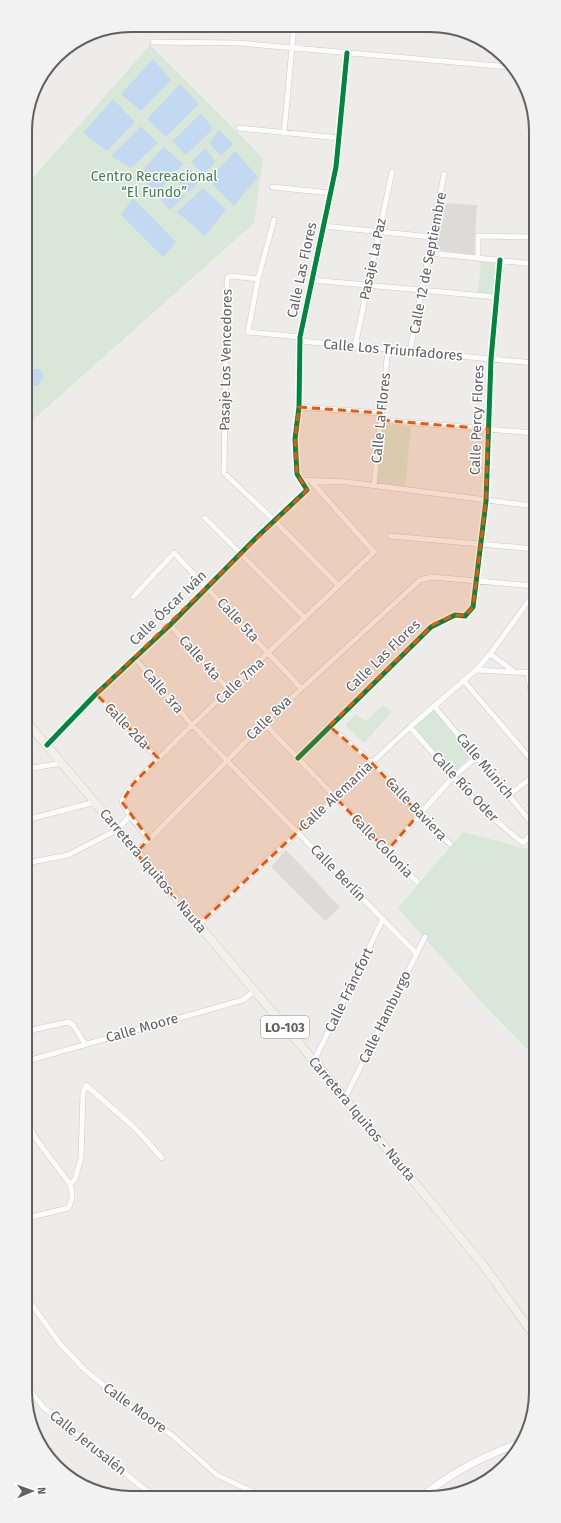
<svg xmlns="http://www.w3.org/2000/svg" width="561" height="1523" viewBox="0 0 561 1523" font-family="'Fira Sans',sans-serif">
<style>
.education{fill:#dddbd7}
.green{fill:#d8e7d7}
.water{fill:#c2d9f1}
.lines{fill:none;stroke-linecap:round;stroke-linejoin:round}
.street-casing{stroke:#cacac9;stroke-width:6}
.secondary-casing{stroke:#c8c8c9;stroke-width:8}
.primary-casing{stroke:#d2cdb9;stroke-width:9}
.street{stroke:#fcfcfc;stroke-width:5}
.secondary{stroke:#fcfcfc;stroke-width:7}
.primary{stroke:#f2f1e9;stroke-width:8}
.cycleway-casing{stroke:#fff;stroke-width:8}
.cycleway{stroke:#00873e;stroke-width:5}
.marked{fill:#e8590c;fill-opacity:0.2;stroke:#e8590c;stroke-width:3;stroke-dasharray:8 5;stroke-linejoin:round}
.labels{text-anchor:middle;dominant-baseline:central;stroke-width:3;stroke-linejoin:round;paint-order:stroke}
.shield{fill:#fff;stroke:#8e9093;stroke-width:1}
.shield-label{font-size:13px;font-weight:bold;fill:#5e6065}
.park-label{font-size:14px;fill:#408149;stroke:#fff}
.street-label{font-size:14px;fill:#5e6065;stroke:#fff}
.rim{fill:none;stroke:#5e6065;stroke-width:2}
</style>
<rect width="100%" height="100%" fill="#edece8"/>
<!-- education -->
<path class="education" d="M 441,203 L 477,205 L 474,255 L 433,249 Z
M 286,850 L 340,907 L 325,921 L 271,867 Z"/>
<!-- green -->
<path class="green" d="M 150,45 L 263,158 L 254,223 L 26,426 L 25,187 Z
M 481,262 L 498,263 L 494,295 L 478,293 Z
M 383,424 L 411,427 L 405,487 L 377,483 Z
M 383,705 L 392,712 L 364,743 L 345,725 L 356,714 L 366,721 Z
M 433,705 L 473,753 L 452,775 L 411,726 Z
M 463,832 L 535,851 L 535,1057 L 487,1008 L 398,908 Z"/>
<!-- water -->
<path class="water" d="M 153,59 L 171,80 L 141,111 L 121,94 Z
M 180,84 L 199,104 L 166,137 L 147,119 Z
M 113,99 L 135,122 L 107,151 L 83,133 Z
M 201,113 L 213,129 L 186,155 L 173,141 Z
M 141,126 L 158,143 L 131,168 L 111,156 Z
M 219,130 L 233,144 L 221,156 L 209,143 Z
M 164,147 L 183,164 L 157,193 L 137,175 Z
M 205,148 L 216,162 L 203,174 L 191,162 Z
M 235,151 L 258,177 L 234,206 L 208,180 Z
M 188,167 L 200,180 L 189,192 L 176,180 Z
M 171,184 L 185,196 L 170,210 L 159,198 Z
M 203,188 L 226,210 L 205,236 L 177,212 Z
M 133,198 L 176,242 L 163,257 L 121,215 Z
M 34,369 L 39,369 L 42,372 L 43,377 L 38,386 L 26,386 L 26,381 L 30,378 L 30,371 Z"/>
<g class="lines">
<!-- street casing -->
<g class="street-casing">
<path id="street" d="M 153,42 L 238,43 L 510,67
M 239,128 L 339,138
M 284,133 L 294,26
M 272,187 L 331,193
M 274,220 L 258,279 L 248,332 L 300,337
M 323,226 L 432,237
M 429,253 L 534,264
M 478,258 L 478,236 L 534,237
M 258,279 L 232,276 L 228,277 L 227,281 L 224,473 L 276,522 L 339,586
M 312,280 L 496,297
M 300,341 L 534,363
M 355,346 L 392,172
M 410,351 L 444,174
M 299,407 L 381,413
M 380,420 L 534,433
M 300,480 L 347,482 L 534,506
M 374,486 L 388,349
M 205,518 L 305,618
M 390,536 L 535,549
M 133,597 L 174,553 L 301,688
M 170,625 L 229,690
M 490,654 L 515,672
M 134,657 L 192,725 L 416,953
M 476,670 L 535,673
M 528,673 L 535,715
M 463,680 L 528,756 L 535,759
M 96,694 L 158,758
M 434,706 L 535,827
M 264,723 L 417,882
M 329,726 L 372,763 L 419,814 L 450,844
M 410,727 C 446,768 480,810 523,843 L 535,830
M 47,745 L 96,694 L 170,625 L 256,538 L 307,490 L 297,474 L 295,439 L 299,407 L 300,337 L 336,167 L 347,53
M 298,758 L 431,627 L 455,615 L 465,616 L 473,607 L 486,501 L 491,359 L 500,260
M 26,769 L 62,763
M 509,795 L 535,775
M 26,820 L 95,802
M 149,839 L 130,816 L 122,802 L 124,796 L 133,784 L 192,725 L 374,552 L 311,481
M 387,851 L 453,777 L 477,757
M 136,853 L 264,723 L 420,580 L 431,577 L 535,586
M 26,863 L 68,855 L 117,830 L 130,816
M 198,925 L 410,727 L 476,670 L 490,654 L 535,592
M 27,1031 L 68,1022 L 73,1025 L 85,1044
M 27,1061 L 243,1000 L 254,991
M 314,1061 L 383,919
M 345,1098 L 425,937
M 27,1103 L 29,1124 L 36,1139 L 70,1184 C 73,1192 73,1200 68,1208 L 27,1218
M 70,1184 L 75,1179 L 81,1158 L 83,1093 L 86,1085 L 136,1129 L 162,1158
M 27,1298 L 61,1345 L 86,1371 L 122,1400 L 173,1436 L 217,1475 L 262,1496
M 27,1387 L 43,1407 L 58,1419 L 153,1496"/>
</g>
<!-- secondary casing -->
<g class="secondary-casing">
<path id="secondary" d="M 423,1496 C 453,1471 486,1455 522,1442"/>
</g>
<!-- primary casing -->
<g class="primary-casing">
<path id="primary" d="M 26,721 L 314,1061 L 484,1266 L 536,1338"/>
</g>
<!-- street -->
<use href="#street" class="street"/>
<!-- secondary -->
<use href="#secondary" class="secondary"/>
<!-- primary -->
<use href="#primary" class="primary"/>
<!-- cycleway casing -->
<g class="cycleway-casing">
<path id="cycleway" d="M 47,745 L 96,694 L 170,625 L 256,538 L 307,490 L 297,474 L 295,439 L 299,407 L 300,337 L 336,167 L 347,53
M 298,758 L 431,627 L 455,615 L 465,616 L 473,607 L 486,501 L 491,359 L 500,260"/>
</g>
<!-- cycleway -->
<use href="#cycleway" class="cycleway"/>
</g>
<!-- marked area -->
<path class="marked" d="M 299,407 L 381,413 L 380,420 L 488,429 L 486,501 L 473,607 L 465,616 L 455,615 L 434,624 L 329,726 L 372,763 L 419,814 L 387,851 L 335,797 L 198,925 L 136,853 L 149,839 L 122,802 L 133,784 L 158,758 L 96,694 L 307,490 L 297,474 L 295,439 Z"/>
<g class="labels">
<!-- shield labels -->
<rect class="shield" x="261" y="1016" width="48" height="22" rx="3"/>
<g class="shield-label">
<text x="285" y="1027">LO-103</text>
</g>
<!-- park labels -->
<g class="park-label">
<text x="154" y="176">Centro Recreacional<tspan x="154" dy="16">“El Fundo”</tspan></text>
</g>
<!-- street labels -->
<g class="street-label">
<text transform="translate(373 259) rotate(-78)">Pasaje La Paz</text>
<text transform="translate(428 263) rotate(-79)">Calle 12 de Septiembre</text>
<text transform="translate(302 270) rotate(-78)">Calle Las Flores</text>
<text transform="translate(393 350) rotate(5)">Calle Los Triunfadores</text>
<text transform="translate(226 360) rotate(-89)">Pasaje Los Vencedores</text>
<text transform="translate(381 418) rotate(-84)">Calle La Flores</text>
<text transform="translate(477 420) rotate(-88)">Calle Percy Flores</text>
<text transform="translate(168 608) rotate(-44)">Calle Óscar Iván</text>
<text transform="translate(238 620) rotate(47)">Calle 5ta</text>
<text transform="translate(383 656) rotate(-44)">Calle Las Flores</text>
<text transform="translate(200 658) rotate(48)">Calle 4ta</text>
<text transform="translate(240 681) rotate(-43)">Calle 7ma</text>
<text transform="translate(163 691) rotate(49)">Calle 3ra</text>
<text transform="translate(269 718) rotate(-44)">Calle 8va</text>
<text transform="translate(127 726) rotate(46)">Calle 2da</text>
<text transform="translate(485 766) rotate(50)">Calle Múnich</text>
<text transform="translate(465 787) rotate(47)">Calle Río Oder</text>
<text transform="translate(336 796) rotate(-43)">Calle Alemania</text>
<text transform="translate(416 809) rotate(46)">Calle Baviera</text>
<text transform="translate(382 846) rotate(46)">Calle Colonia</text>
<text transform="translate(153 871) rotate(50)">Carretera Iquitos - Nauta</text>
<text transform="translate(338 873) rotate(46)">Calle Berlín</text>
<text transform="translate(349 990) rotate(-64)">Calle Fráncfort</text>
<text transform="translate(385 1017) rotate(-64)">Calle Hamburgo</text>
<text transform="translate(142 1028) rotate(-16)">Calle Moore</text>
<text transform="translate(362 1119) rotate(50)">Carretera Iquitos - Nauta</text>
<text transform="translate(135 1408) rotate(36)">Calle Moore</text>
<text transform="translate(88 1443) rotate(39)">Calle Jerusalén</text>
</g>
</g>
<!-- crop -->
<path d="M0 0H561V1523H0ZM131 32H430A99 99 0 0 1 529 131V1392A99 99 0 0 1 430 1491H131A99 99 0 0 1 32 1392V131A99 99 0 0 1 131 32Z" fill="#f2f2f3" fill-rule="evenodd"/>
<path class="rim" d="M131 32H430A99 99 0 0 1 529 131V1392A99 99 0 0 1 430 1491H131A99 99 0 0 1 32 1392V131A99 99 0 0 1 131 32Z"/>
<!-- north arrow -->
<g transform="translate(32 1491) rotate(88)" stroke="#ffffff" stroke-width="3" paint-order="stroke">
<path d="M0-3L7 15L0 10L-7 15Z" fill="#5e6065"/>
<text y="-6" font-size="11" font-weight="bold" text-anchor="middle" fill="#5e6065">N</text>
</g>
</svg>
